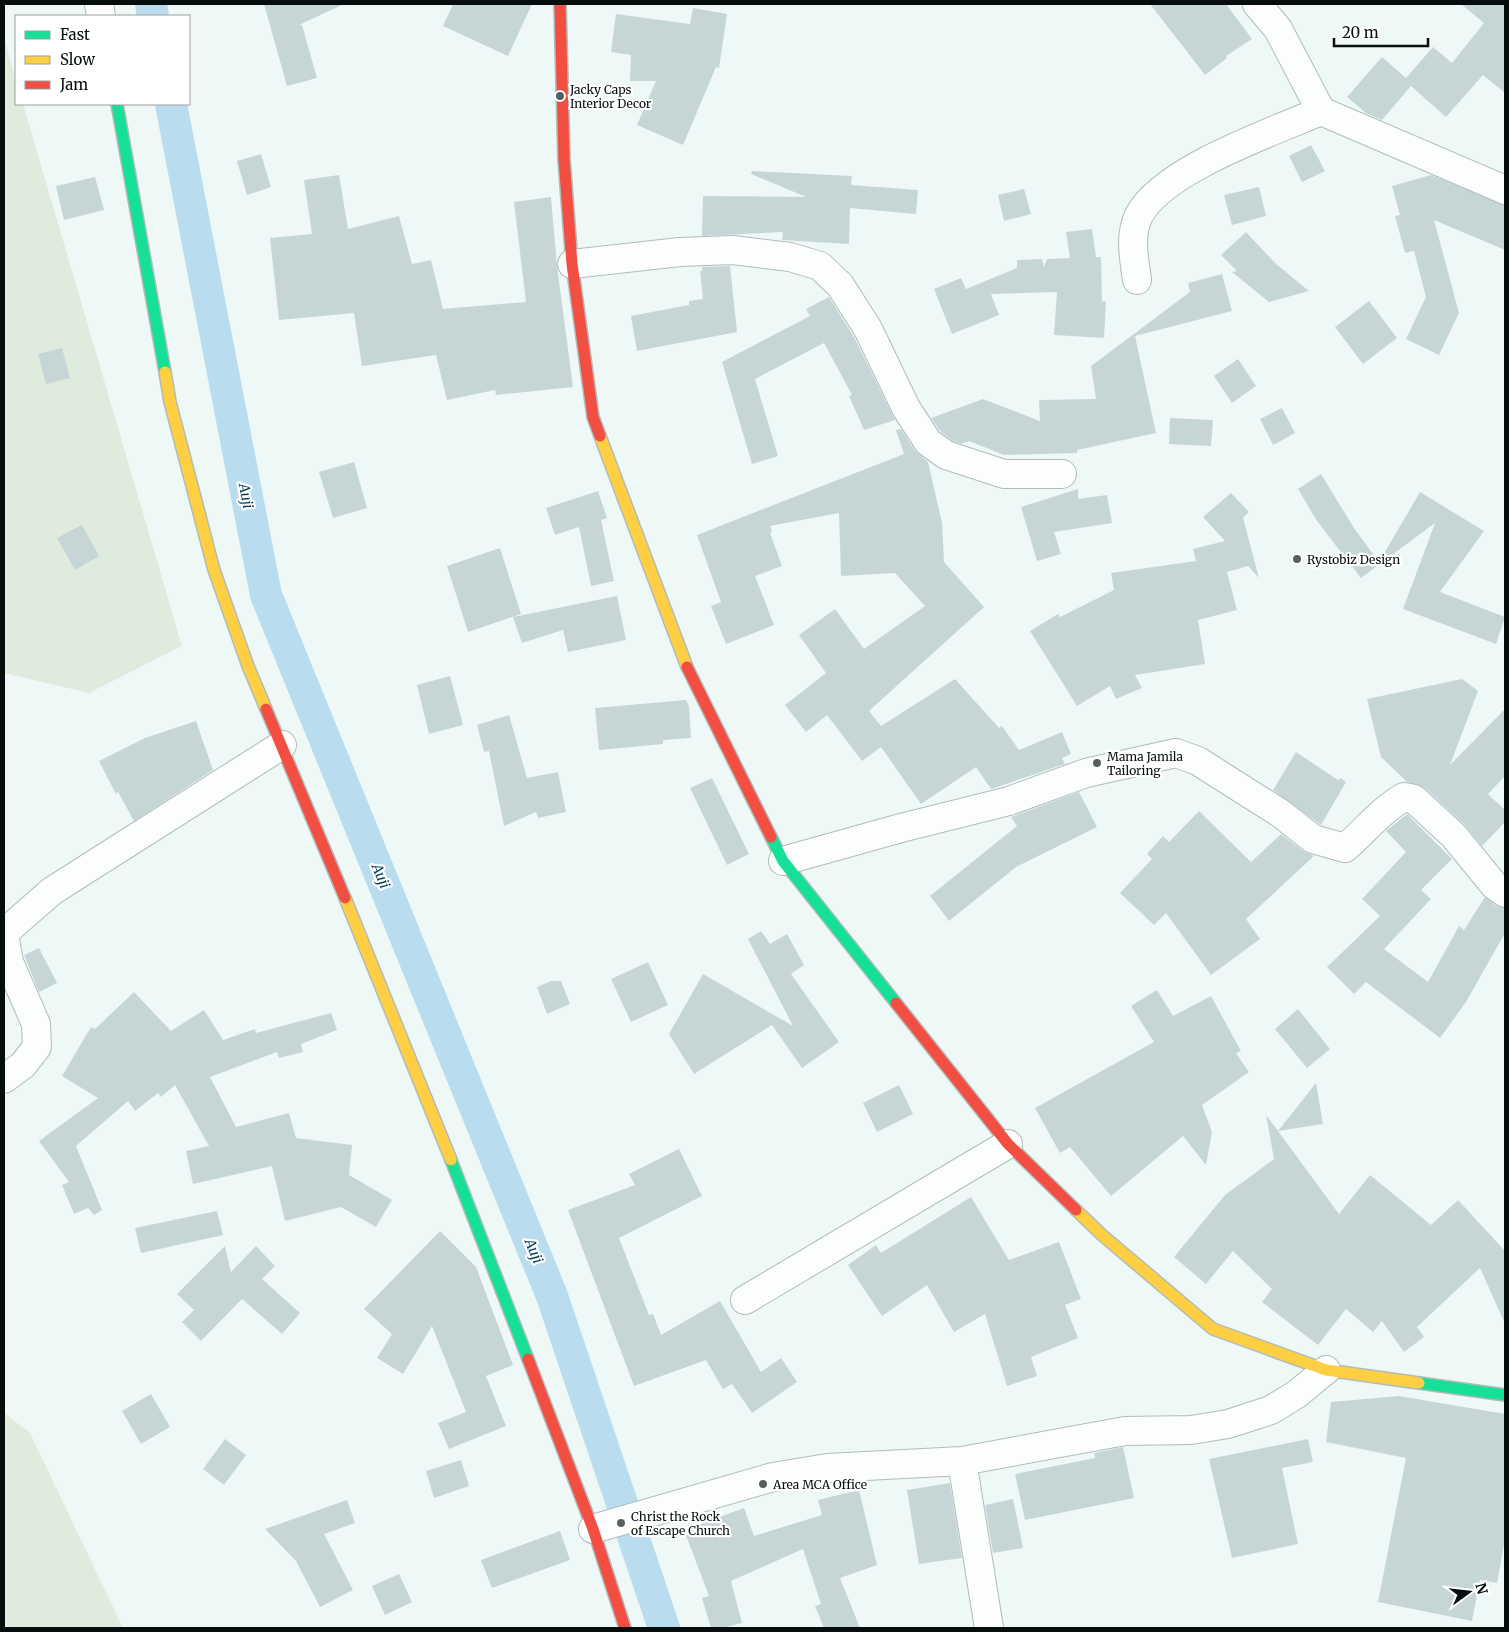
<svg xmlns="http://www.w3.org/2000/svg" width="1509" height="1632" viewBox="0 0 1509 1632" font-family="Merriweather,serif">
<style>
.green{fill:#deebdd}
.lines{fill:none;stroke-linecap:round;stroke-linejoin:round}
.canal{stroke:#badcef;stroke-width:32}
.building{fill:#c6d6d7}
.street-casing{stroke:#b2bbba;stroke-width:30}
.fast-casing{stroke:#b2bbba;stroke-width:14}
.slow-casing{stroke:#b2bbba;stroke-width:14}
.jam-casing{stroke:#b2bbba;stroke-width:14}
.street{stroke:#fcfefe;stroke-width:28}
.fast{stroke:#16e098;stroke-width:11}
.slow{stroke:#ffcf43;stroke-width:11}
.jam{stroke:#f24e42;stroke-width:11}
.poi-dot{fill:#57605e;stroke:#fff;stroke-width:2}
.labels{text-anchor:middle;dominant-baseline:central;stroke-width:4.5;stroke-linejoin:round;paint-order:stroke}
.poi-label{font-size:12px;fill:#050e0c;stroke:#fff;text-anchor:start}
.water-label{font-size:14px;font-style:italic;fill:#003a55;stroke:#fff}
</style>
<rect width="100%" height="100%" fill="#eef9f7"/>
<!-- green -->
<path class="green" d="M 4,38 L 16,81 L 16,104 L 23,104 L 182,646 L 89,693 L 4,673 Z
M 4,1413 L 30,1433 L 123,1628 L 4,1628 Z"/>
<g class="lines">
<!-- canal -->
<path class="canal" d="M 151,4 L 153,16
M 171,104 L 266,595 L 552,1296 L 664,1628"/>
</g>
<!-- building -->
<path class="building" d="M 264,4 L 344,4 L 299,25 L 302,25 L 317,78 L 287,86 Z
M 453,4 L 532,4 L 508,56 L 443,26 Z
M 1150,4 L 1226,4 L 1252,39 L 1226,56 L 1227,58 L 1205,75 Z
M 1461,4 L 1505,4 L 1505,93 L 1483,75 L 1446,117 L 1411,86 L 1382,120 L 1366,113 L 1347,97 L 1382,57 L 1406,78 L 1433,47 L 1452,63 L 1484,23 Z
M 693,8 L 727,14 L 719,68 L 716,67 L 683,145 L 637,125 L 656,81 L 630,81 L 631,55 L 611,52 L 616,14 L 690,24 Z
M 1311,145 L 1325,171 L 1302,182 L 1289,156 Z
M 261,154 L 271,187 L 247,195 L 237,161 Z
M 752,171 L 852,176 L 851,185 L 918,190 L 916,214 L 850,208 L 849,244 L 782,240 L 783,232 L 702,236 L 703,196 L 806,197 L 751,174 Z
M 339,175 L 348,229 L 399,216 L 412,264 L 431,260 L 443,309 L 526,302 L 514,202 L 551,197 L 557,266 L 573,387 L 496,395 L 495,390 L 447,400 L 436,355 L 362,366 L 354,313 L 279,320 L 270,238 L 312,234 L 304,180 Z
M 1431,175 L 1505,205 L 1505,250 L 1434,220 L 1459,313 L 1439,355 L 1406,339 L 1426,297 L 1414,251 L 1405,253 L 1395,216 L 1400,215 L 1392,186 Z
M 95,177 L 104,210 L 64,220 L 56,186 Z
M 1259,187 L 1266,216 L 1232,225 L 1224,195 Z
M 1024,189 L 1031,214 L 1004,221 L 998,195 Z
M 1092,229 L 1096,257 L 1101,257 L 1102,301 L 1106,302 L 1104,338 L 1054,335 L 1057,292 L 991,294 L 999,315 L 952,334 L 934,289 L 961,278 L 966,289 L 1017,268 L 1017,260 L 1042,259 L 1044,267 L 1047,259 L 1070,258 L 1066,232 Z
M 1246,232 L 1275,263 L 1309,291 L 1269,302 L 1232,272 L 1237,271 L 1221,255 Z
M 730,266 L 737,332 L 637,351 L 631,316 L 689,305 L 689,301 L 703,299 L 700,271 L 702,271 L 702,267 Z
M 1222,274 L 1232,311 L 1135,336 L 1156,433 L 1077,450 L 1077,453 L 1004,455 L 969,441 L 961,444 L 953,441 L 940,431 L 931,418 L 983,399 L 1040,421 L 1039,400 L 1096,399 L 1091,366 L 1190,292 L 1188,283 Z
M 829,297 L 854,337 L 895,420 L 864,430 L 849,396 L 852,395 L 824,343 L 755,379 L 778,456 L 752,464 L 722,362 L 810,316 L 806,309 Z
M 1369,301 L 1397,338 L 1363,364 L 1335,327 Z
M 62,348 L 70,378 L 46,384 L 38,354 Z
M 1238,359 L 1256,386 L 1232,403 L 1214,376 Z
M 1282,408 L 1295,433 L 1273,445 L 1260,419 Z
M 1170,418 L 1213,420 L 1211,446 L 1169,444 Z
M 901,429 L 915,451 L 928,462 L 942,523 L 944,562 L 984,607 L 869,711 L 881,726 L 955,679 L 999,728 L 1002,726 L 1019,750 L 1062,732 L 1071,754 L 1062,758 L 1065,764 L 991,789 L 976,767 L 921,804 L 881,747 L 862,761 L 827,715 L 806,732 L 785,705 L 826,673 L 799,635 L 835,609 L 864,649 L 925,606 L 895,573 L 841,576 L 839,513 L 770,526 L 772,532 L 770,533 L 782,566 L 755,576 L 774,625 L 726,644 L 711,606 L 721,602 L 697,535 L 904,454 L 896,430 Z
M 354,462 L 367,508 L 333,518 L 319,472 Z
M 1321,474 L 1354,528 L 1379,562 L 1420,492 L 1484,531 L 1440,592 L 1505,617 L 1496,644 L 1403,609 L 1435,523 L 1361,578 L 1317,521 L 1298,489 Z
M 1078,489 L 1078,499 L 1107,495 L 1112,523 L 1054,532 L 1061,554 L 1037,561 L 1021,507 Z
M 598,491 L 607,518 L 601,520 L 614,581 L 591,586 L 579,527 L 555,535 L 546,508 Z
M 1231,493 L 1249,512 L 1243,518 L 1259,578 L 1248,566 L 1227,572 L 1237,610 L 1198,620 L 1205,664 L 1135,675 L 1142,688 L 1116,699 L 1110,686 L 1077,706 L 1030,631 L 1058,614 L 1060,617 L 1114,590 L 1111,573 L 1196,561 L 1193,549 L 1225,541 L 1203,517 Z
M 82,525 L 99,556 L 75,570 L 57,538 Z
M 500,548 L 521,614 L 468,632 L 447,566 Z
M 617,596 L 626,640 L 568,652 L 563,630 L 522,643 L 513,617 Z
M 450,676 L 463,725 L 429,734 L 417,685 Z
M 1462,679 L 1478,691 L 1450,765 L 1505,709 L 1505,776 L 1488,794 L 1505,810 L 1505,822 L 1482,846 L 1465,825 L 1425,788 L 1407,782 L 1381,757 L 1367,699 Z
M 686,700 L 689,706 L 691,738 L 663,740 L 663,744 L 599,750 L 595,708 Z
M 509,715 L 527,778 L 558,772 L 566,812 L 538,818 L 536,812 L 504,826 L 489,751 L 484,752 L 477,725 Z
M 196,721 L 213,770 L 134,821 L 118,792 L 116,794 L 99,761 L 145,738 Z
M 1296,752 L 1338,780 L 1341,778 L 1346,782 L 1321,825 L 1273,790 Z
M 712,778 L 749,854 L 727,865 L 690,788 Z
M 1079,792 L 1097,827 L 1016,867 L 949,921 L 930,896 L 1017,826 L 1011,817 Z
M 1199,811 L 1251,862 L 1281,834 L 1303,851 L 1314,856 L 1246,919 L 1260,939 L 1211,975 L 1166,913 L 1154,925 L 1120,893 L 1152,859 L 1147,854 L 1163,836 L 1169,842 Z
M 1407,814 L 1452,859 L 1421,890 L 1431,899 L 1384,949 L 1428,982 L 1459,926 L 1464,930 L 1485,897 L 1496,906 L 1505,908 L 1505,933 L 1466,1002 L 1440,1038 L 1366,982 L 1354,994 L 1327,967 L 1380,916 L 1362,899 L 1406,852 L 1386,831 Z
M 761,931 L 770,944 L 787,934 L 804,965 L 791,974 L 839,1042 L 802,1068 L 772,1025 L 694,1074 L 669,1034 L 703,974 L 793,1026 L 748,939 Z
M 39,948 L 57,983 L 39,992 L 24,955 Z
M 648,962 L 668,1005 L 631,1022 L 611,979 Z
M 551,981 L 561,981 L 570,1004 L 547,1014 L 537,987 Z
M 1157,990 L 1173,1016 L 1211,996 L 1241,1051 L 1236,1053 L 1249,1072 L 1202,1105 L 1212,1132 L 1206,1165 L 1183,1136 L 1111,1196 L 1070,1147 L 1060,1153 L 1035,1108 L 1154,1042 L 1131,1006 Z
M 134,992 L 171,1031 L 204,1010 L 223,1040 L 255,1029 L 256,1033 L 331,1013 L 337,1030 L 301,1044 L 303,1052 L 279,1058 L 277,1052 L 210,1077 L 236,1127 L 289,1113 L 296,1138 L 352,1145 L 349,1175 L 392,1200 L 376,1227 L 341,1207 L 285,1221 L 272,1166 L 193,1184 L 186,1151 L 209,1146 L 175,1085 L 161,1097 L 158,1093 L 135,1111 L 128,1101 L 76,1146 L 102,1210 L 94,1215 L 88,1208 L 74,1214 L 62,1185 L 69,1182 L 39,1141 L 98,1098 L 62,1076 L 91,1027 L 95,1029 Z
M 1298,1009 L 1330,1049 L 1307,1068 L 1275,1029 Z
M 1316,1083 L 1323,1124 L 1278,1131 L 1339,1214 L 1370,1175 L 1431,1225 L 1458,1200 L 1505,1251 L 1505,1324 L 1480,1268 L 1417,1327 L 1424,1337 L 1404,1352 L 1382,1321 L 1373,1332 L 1346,1309 L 1318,1345 L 1262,1302 L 1272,1289 L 1233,1251 L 1206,1284 L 1174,1257 L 1225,1195 L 1274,1159 L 1266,1115 L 1278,1131 Z
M 899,1085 L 913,1114 L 877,1132 L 863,1103 Z
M 679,1149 L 702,1196 L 619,1238 L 649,1315 L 653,1314 L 661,1335 L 720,1301 L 761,1372 L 781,1358 L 797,1382 L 752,1413 L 732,1384 L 723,1389 L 706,1360 L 634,1386 L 568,1210 L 635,1185 L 629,1174 Z
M 971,1197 L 1009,1260 L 1059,1242 L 1081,1299 L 1065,1305 L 1078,1338 L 1031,1357 L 1037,1376 L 1007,1386 L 985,1314 L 954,1332 L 927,1285 L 882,1316 L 848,1265 L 876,1245 L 881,1253 Z
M 217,1211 L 223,1235 L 141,1253 L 135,1228 Z
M 440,1231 L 476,1267 L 513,1365 L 486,1376 L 506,1426 L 449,1449 L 438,1423 L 466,1412 L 432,1326 L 403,1374 L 377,1358 L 392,1334 L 364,1309 Z
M 225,1246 L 231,1272 L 256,1246 L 275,1266 L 262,1279 L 300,1313 L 282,1334 L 242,1299 L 201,1341 L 182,1322 L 194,1310 L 177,1294 Z
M 151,1394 L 170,1427 L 141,1444 L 122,1411 Z
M 1399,1396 L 1505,1414 L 1505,1539 L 1497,1583 L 1480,1580 L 1472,1621 L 1378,1602 L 1406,1458 L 1326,1442 L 1331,1402 Z
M 225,1439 L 246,1455 L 224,1485 L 203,1469 Z
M 1308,1439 L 1313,1462 L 1282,1468 L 1298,1544 L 1232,1558 L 1209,1459 Z
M 1123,1447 L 1134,1498 L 1025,1520 L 1015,1474 L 1095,1458 L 1094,1453 Z
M 461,1460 L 469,1486 L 434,1498 L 426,1471 Z
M 950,1483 L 962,1558 L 919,1564 L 907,1490 Z
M 859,1490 L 877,1565 L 840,1578 L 860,1628 L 824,1628 L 815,1606 L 821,1604 L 803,1549 L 731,1581 L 742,1623 L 722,1628 L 711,1628 L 702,1598 L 709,1596 L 684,1530 L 744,1508 L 754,1536 L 822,1515 L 818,1500 Z
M 1013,1499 L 1023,1548 L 993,1553 L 985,1505 Z
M 347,1500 L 355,1523 L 324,1534 L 353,1590 L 320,1607 L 296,1561 L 265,1529 Z
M 560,1531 L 570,1560 L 492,1588 L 481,1560 Z
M 399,1574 L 412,1602 L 385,1615 L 372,1586 Z"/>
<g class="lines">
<!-- street casing -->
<g class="street-casing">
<path id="street" d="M 99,4 L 101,16
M 1257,4 L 1278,29 L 1321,111 L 1505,190
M 572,264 L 680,252 L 733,250 L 790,257 L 820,266 L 840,285 L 868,329 L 906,408 L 928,442 L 946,455 L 1004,474 L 1062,474
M 1137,280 C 1134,258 1129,235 1139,215 C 1164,169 1272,132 1321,111
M 783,861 L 901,828 L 1009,801 L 1086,773 L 1176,753 L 1198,761 L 1223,777 L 1280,813 L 1313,839 L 1345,848 C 1365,831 1381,810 1404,797 L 1414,799 L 1454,836 L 1494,885 L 1505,893
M 4,933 L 52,891 L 282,745
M 4,933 L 9,962 L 36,1024 L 37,1047 L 23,1065 L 4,1079
M 745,1300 L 1008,1144
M 962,1461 L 989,1628
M 593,1529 L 773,1477 L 827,1468 L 962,1461 L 1125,1431 L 1191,1430 L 1228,1424 L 1271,1410 L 1297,1394 L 1326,1370"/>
</g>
<!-- fast casing -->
<g class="fast-casing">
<path id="fast" d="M 117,104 L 165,372
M 771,837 L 783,861 L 896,1003
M 451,1160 L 528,1359
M 1419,1383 L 1505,1395"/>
</g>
<!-- slow casing -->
<g class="slow-casing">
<path id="slow" d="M 165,372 L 170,402 L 214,570 L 248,666 L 266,709
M 600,436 L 687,667
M 345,898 L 451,1160
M 1076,1210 L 1102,1235 L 1213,1329 L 1326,1370 L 1419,1383"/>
</g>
<!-- jam casing -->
<g class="jam-casing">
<path id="jam" d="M 560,4 L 564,159 L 572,264 L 593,417 L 600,436
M 687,667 L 771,837
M 266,709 L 345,898
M 896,1003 L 1008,1144 L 1076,1210
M 528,1359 L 593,1529 L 625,1628"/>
</g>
<!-- street -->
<use href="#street" class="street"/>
<!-- fast -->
<use href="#fast" class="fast"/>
<!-- slow -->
<use href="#slow" class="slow"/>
<!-- jam -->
<use href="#jam" class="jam"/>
</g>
<!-- markers -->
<g class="poi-dot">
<circle cx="560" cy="96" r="5"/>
<circle cx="1297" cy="559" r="5"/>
<circle cx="1097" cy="763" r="5"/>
<circle cx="763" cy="1484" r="5"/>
<circle cx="621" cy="1523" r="5"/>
</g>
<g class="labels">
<!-- poi labels -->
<g class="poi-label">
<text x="570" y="89">Jacky Caps<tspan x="570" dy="14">Interior Decor</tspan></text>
<text x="1307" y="559">Rystobiz Design</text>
<text x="1107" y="756">Mama Jamila<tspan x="1107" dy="14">Tailoring</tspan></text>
<text x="773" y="1484">Area MCA Office</text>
<text x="631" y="1516">Christ the Rock<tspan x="631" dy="14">of Escape Church</tspan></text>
</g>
<!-- water labels -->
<g class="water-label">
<text transform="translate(246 496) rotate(79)">Auji</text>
<text transform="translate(381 876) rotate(68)">Auji</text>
<text transform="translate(534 1251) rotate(68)">Auji</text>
</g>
</g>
<!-- border -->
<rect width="1509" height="1632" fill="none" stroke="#050e0c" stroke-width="10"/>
<!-- legend -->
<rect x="15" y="15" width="175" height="90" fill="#ffffff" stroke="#9b9f9e"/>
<rect x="25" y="31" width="25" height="8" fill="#16e098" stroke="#9b9f9e"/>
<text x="60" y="40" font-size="15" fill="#050e0c">Fast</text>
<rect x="25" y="56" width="25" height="8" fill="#ffcf43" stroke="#9b9f9e"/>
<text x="60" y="65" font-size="15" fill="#050e0c">Slow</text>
<rect x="25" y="81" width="25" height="8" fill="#f24e42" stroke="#9b9f9e"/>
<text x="60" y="90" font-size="15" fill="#050e0c">Jam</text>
<!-- north arrow -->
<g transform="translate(1469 1592) rotate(75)" stroke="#ffffff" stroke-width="4" paint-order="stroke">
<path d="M0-4L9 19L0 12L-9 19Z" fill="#050e0c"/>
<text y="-8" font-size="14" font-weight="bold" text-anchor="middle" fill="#050e0c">N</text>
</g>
<!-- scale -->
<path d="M1334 38v8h94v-8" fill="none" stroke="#050e0c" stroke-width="2.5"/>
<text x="1342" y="38" font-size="15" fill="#050e0c" stroke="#ffffff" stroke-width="4" paint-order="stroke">20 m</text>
</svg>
